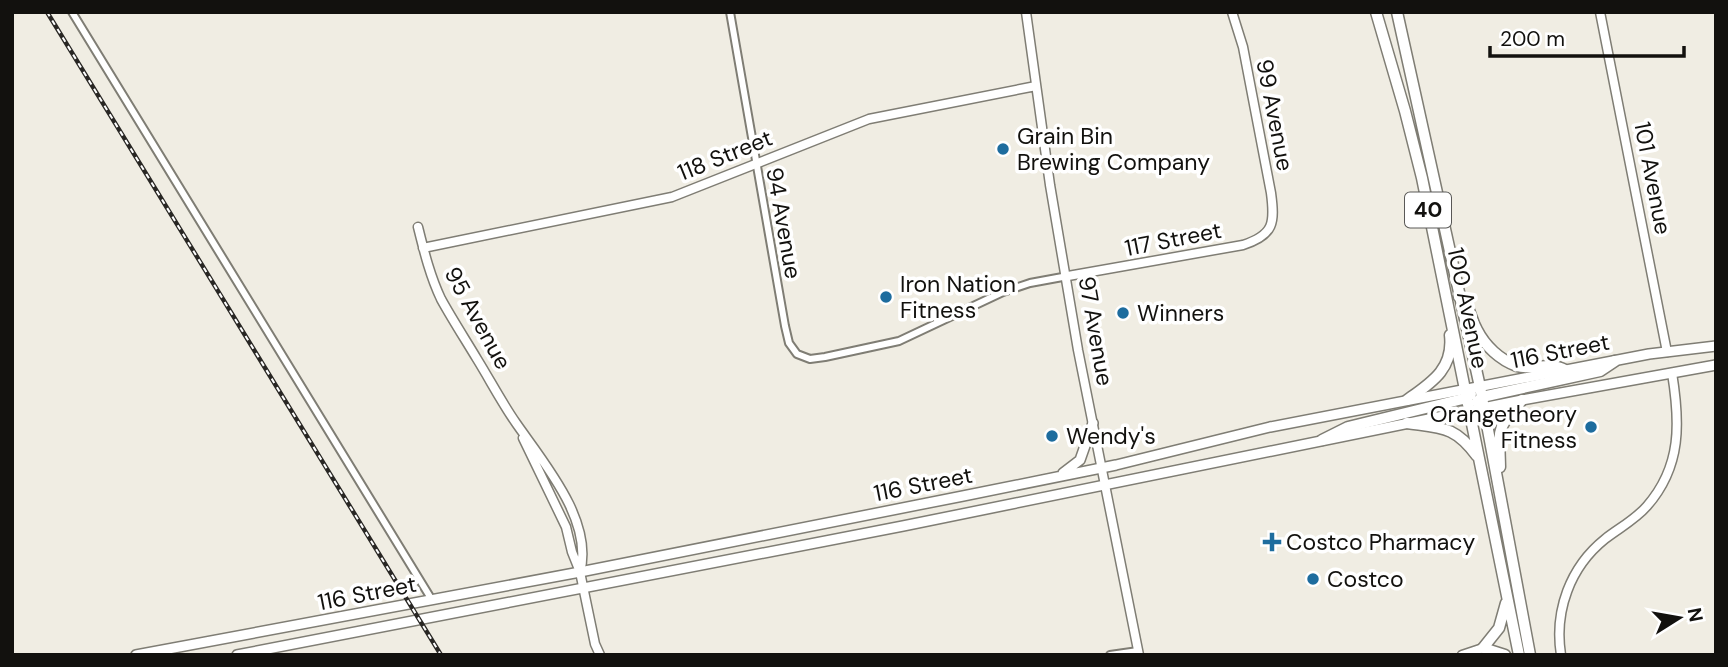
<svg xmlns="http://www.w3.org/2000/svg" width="1728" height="667" viewBox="0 0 1728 667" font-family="'DM Sans',sans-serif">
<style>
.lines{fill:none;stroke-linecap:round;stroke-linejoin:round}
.minor-casing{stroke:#7f7d74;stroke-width:10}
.tertiary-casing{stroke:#7f7d74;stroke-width:11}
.secondary-casing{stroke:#7f7d74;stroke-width:12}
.primary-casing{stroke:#7f7d74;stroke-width:13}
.minor{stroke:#fff;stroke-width:6}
.tertiary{stroke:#fff;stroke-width:8}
.secondary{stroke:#fff;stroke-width:9}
.primary{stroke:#fff;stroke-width:10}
.rail-casing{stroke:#292724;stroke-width:4.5}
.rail{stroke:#fff;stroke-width:2;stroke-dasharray:5;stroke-linecap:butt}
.poi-dot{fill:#1d6c9e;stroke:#fff;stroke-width:2.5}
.labels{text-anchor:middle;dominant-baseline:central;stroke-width:7;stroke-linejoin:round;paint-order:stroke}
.shield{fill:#fff;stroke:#595856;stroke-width:2}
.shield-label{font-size:21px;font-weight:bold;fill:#12110e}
.street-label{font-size:23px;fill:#12110e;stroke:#fff}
.poi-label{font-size:23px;fill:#12110e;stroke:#fff;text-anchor:start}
</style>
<rect width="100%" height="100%" fill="#f0ede3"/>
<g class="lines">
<!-- minor casing -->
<g class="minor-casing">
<path id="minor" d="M 72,12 L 432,600
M 730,12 L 785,326 L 789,343 L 797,354 L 810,359 L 825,357 L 899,341 L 1003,292 L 1030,283 L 1068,276
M 1110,655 L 1138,651"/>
</g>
<!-- tertiary casing -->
<g class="tertiary-casing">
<path id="tertiary" d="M 1026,12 L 1050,185 L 1078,350 L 1139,655
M 1600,12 L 1667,352
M 418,227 C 424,251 430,276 441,299 C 452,319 465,339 477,359 C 490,380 502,403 516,423 C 543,462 594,521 580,572
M 423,248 L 672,197 L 869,119 L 1036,86
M 1068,276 L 1243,245 C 1274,235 1275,223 1271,193 L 1243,47 L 1232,12
M 523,438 L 566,527 L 572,552 L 580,572 L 595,644 L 600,655
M 1462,655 L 1483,648
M 1561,655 C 1554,611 1570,567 1605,539 C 1619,528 1635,520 1647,506 C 1682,466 1680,422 1672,373"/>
</g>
<!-- secondary casing -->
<g class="secondary-casing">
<path id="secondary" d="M 1063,473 L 1080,460 L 1093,423
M 136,655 L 580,572 L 963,496 L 1116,465 L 1270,427 L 1649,354 L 1716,346
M 237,655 L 903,526 L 1522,400 L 1716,365"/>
</g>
<!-- primary casing -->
<g class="primary-casing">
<path id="primary" d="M 1376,12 L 1405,111 L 1422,178 L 1519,655
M 1397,12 L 1480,387 L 1530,655
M 1459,297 C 1473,311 1469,316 1477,330 C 1485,346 1500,360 1517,366 C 1533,371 1551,361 1565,370
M 1407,400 C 1431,383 1454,369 1450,335
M 1477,402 L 1482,397 L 1600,371 L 1615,361
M 1407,423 C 1442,428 1455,426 1477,456
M 1322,440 L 1348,427 L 1467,398 L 1471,394
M 1500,467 C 1499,427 1496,430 1522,400
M 1483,648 L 1499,628 L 1506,603
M 1483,648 L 1505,655"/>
</g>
<!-- minor -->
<use href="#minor" class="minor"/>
<!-- tertiary -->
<use href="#tertiary" class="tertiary"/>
<!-- secondary -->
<use href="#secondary" class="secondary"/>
<!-- primary -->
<use href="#primary" class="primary"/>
<!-- rail casing -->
<g class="rail-casing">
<path id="rail" d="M 47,12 L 441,655"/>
</g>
<!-- rail -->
<use href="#rail" class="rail"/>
</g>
<!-- markers -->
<g class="poi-dot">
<circle cx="1003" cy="149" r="7"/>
<circle cx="886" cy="297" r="7"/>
<circle cx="1123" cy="313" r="7"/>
<circle cx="1591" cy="427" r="7"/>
<circle cx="1052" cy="436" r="7"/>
<path d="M1268.5 531.5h7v7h7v7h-7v7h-7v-7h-7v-7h7z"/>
<circle cx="1313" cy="579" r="7"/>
</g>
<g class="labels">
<!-- shield labels -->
<rect class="shield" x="1405" y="192.5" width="46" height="35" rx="5"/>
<g class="shield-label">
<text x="1428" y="210">40</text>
</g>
<!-- street labels -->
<g class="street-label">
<text transform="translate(1275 115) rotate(79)">99 Avenue</text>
<text transform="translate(725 155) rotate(-22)">118 Street</text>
<text transform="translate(1653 178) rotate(79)">101 Avenue</text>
<text transform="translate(784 223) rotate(80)">94 Avenue</text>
<text transform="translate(1173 239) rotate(-11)">117 Street</text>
<text transform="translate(1468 308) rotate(78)">100 Avenue</text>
<text transform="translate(478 318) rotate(61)">95 Avenue</text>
<text transform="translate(1096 331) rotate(80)">97 Avenue</text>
<text transform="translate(1560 351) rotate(-11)">116 Street</text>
<text transform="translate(923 484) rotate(-11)">116 Street</text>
<text transform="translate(367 593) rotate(-11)">116 Street</text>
</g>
<!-- poi labels -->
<g class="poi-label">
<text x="1017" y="136">Grain Bin<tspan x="1017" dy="26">Brewing Company</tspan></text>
<text x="900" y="284">Iron Nation<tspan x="900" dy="26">Fitness</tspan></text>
<text x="1137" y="313">Winners</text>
<text x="1577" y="414" text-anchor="end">Orangetheory<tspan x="1577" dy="26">Fitness</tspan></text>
<text x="1066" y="436">Wendy's</text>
<text x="1286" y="542">Costco Pharmacy</text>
<text x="1327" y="579">Costco</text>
</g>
</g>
<!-- border -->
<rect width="1728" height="667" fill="none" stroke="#12110e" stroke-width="28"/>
<!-- north arrow -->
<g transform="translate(1679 618) rotate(79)" stroke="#ffffff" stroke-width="5" paint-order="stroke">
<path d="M0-5L12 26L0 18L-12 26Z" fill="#12110e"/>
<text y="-10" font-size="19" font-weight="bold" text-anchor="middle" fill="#12110e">N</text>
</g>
<!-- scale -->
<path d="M1490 46v10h194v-10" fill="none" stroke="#12110e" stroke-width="3.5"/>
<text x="1500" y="46" font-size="21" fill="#12110e" stroke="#ffffff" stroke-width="5" paint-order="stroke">200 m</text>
</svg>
